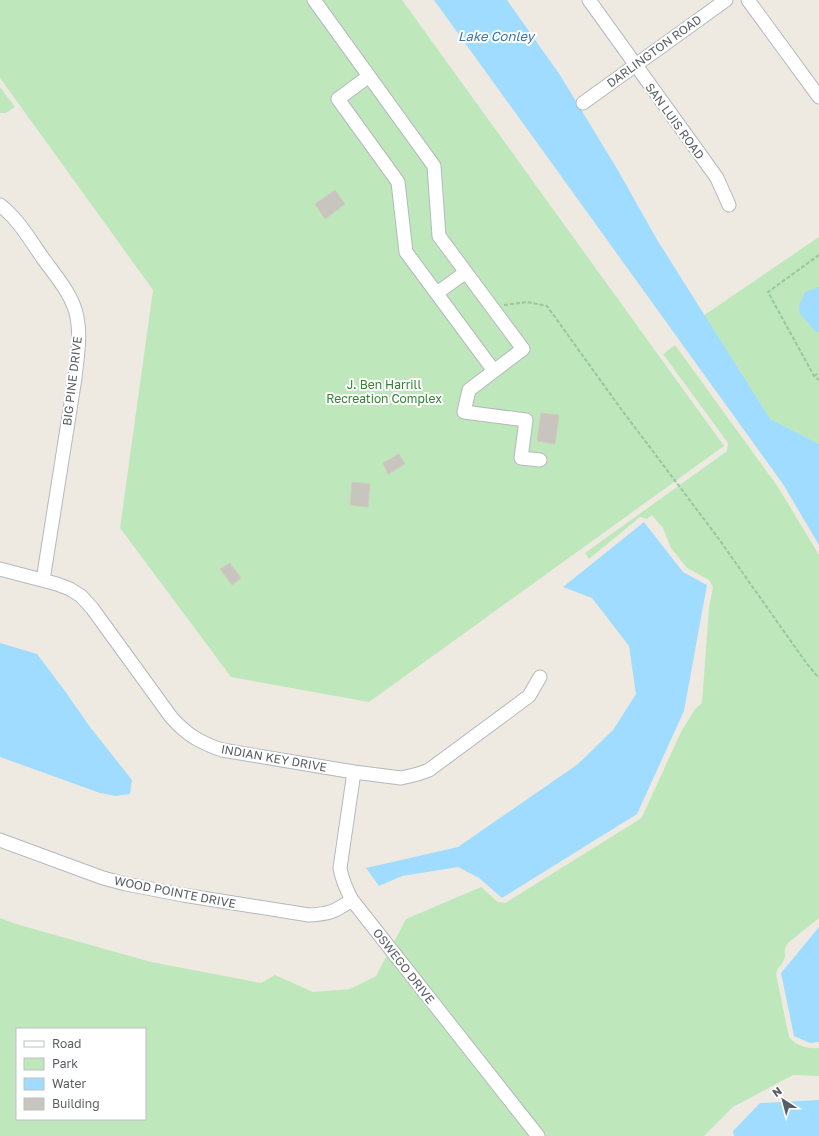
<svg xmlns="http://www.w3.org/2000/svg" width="819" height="1136" viewBox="0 0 819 1136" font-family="'Golos Text',sans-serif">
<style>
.green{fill:#bfe7bc;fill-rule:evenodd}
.water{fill:#a0dcff}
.building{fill:#c8c4be;stroke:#d2cbbf}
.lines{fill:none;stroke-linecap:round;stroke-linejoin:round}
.minor-casing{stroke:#b4b8bd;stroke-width:15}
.path{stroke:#95c8a0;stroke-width:2;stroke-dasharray:4 2;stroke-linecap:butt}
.minor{stroke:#fff;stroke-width:13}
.labels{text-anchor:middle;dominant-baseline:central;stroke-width:4;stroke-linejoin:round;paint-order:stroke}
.street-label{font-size:12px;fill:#5a5e63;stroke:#fff}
.park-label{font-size:12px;fill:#318430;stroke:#fff}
.water-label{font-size:13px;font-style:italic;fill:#3678ad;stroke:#fff}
</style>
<rect width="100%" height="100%" fill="#eeeae1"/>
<!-- green -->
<path class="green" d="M 0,0 L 402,0 L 724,446 L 369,702 L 231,677 L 120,528 L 153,290 L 0,78 Z
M 0,87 L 15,107 L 6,113 L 0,113 Z
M 819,237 L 819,444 L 770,419 L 694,322 Z
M 675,345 L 778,487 L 819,555 L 819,918 L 788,943 C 782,952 787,952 784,959 C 783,965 777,967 776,974 L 789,1037 C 796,1046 808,1049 819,1048 L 819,1076 L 793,1075 L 733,1107 L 704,1136 L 0,1136 L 0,918 L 16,924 L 151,962 L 261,983 L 275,975 L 313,992 L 350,989 L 376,976 L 406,919 L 481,887 L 498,902 L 505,903 L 640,819 L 642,817 L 681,732 L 695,709 L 702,703 L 709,608 L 713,587 L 709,580 L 687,568 L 671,548 L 663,528 L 652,515 L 647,519 L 640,517 L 589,559 L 585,553 L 727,451 L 728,443 L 663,354 ZM 17,1029 L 145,1029 L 145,1119 L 17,1119 Z"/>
<!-- water -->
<path class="water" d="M 434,0 L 507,0 L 560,75 L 619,172 L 656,238 L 770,419 L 819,444 L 819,545 L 783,484 Z
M 819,287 L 819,332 L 816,332 L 800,314 L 799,306 L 805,292 Z
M 644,522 L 683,572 L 707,585 L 684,711 L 637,814 L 502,898 L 479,878 L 458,867 L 402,876 L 379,886 L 366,868 L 458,847 L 578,764 L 613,730 L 636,694 L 629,646 L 592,598 L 563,587 Z
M 0,643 L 37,654 L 65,691 L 90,727 L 132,780 L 130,794 L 116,796 L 100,793 L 0,757 Z
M 819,927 L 819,1042 L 810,1043 L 794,1036 L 781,973 Z
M 819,1100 L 819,1136 L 734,1136 L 733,1131 L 760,1103 Z"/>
<!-- building -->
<path class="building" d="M 335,190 L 345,204 L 325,219 L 315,204 Z
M 541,413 L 559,415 L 555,444 L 537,441 Z
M 399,454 L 405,464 L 388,474 L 383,463 Z
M 352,482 L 370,484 L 368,507 L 350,505 Z
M 230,563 L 241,578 L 232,585 L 220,569 Z"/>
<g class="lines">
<!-- minor casing -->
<g class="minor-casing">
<path id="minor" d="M 314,0 L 434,166 L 439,236 L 523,349 L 469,390 L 464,412 L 526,420 L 521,458 L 540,460
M 589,0 L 717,178 L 729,205
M 748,0 L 819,97
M 369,76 L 338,99 L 398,182 L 406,252 L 494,371
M 583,103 L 726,0
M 0,205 C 18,219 29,238 42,257 C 55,275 73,295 77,317 C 81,338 77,358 75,378 L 43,580
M 437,293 L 466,272
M 0,569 L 57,584 L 70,589 L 81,596 L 92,608 L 171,717 C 187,735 199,742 222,750 L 354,772 L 401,778 L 418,774 L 429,770 L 529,696 L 540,677
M 354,772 L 340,868 C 342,880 346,889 352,900 L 538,1136
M 0,840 L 103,878 L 126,884 L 183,895 L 309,915 C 331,914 335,911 352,900"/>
</g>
<!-- path -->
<path class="path" d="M 819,255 L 768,292 L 814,376 L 819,380
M 504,305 L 527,302 L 547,306 L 621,409 L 716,535 L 807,664 L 819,678
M 814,376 L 819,373"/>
<!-- minor -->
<use href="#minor" class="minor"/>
</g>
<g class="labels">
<!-- street labels -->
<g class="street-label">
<text transform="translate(654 51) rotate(-36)">DARLINGTON ROAD</text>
<text transform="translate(675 121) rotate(54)">SAN LUIS ROAD</text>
<text transform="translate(72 381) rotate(-83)">BIG PINE DRIVE</text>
<text transform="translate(274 758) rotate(10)">INDIAN KEY DRIVE</text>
<text transform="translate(175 892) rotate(11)">WOOD POINTE DRIVE</text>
<text transform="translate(404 966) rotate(52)">OSWEGO DRIVE</text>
</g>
<!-- park labels -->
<g class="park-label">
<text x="384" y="384">J. Ben Harrill<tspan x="384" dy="14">Recreation Complex</tspan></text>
</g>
<!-- water labels -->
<g class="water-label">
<text x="496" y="36">Lake Conley</text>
</g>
</g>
<!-- legend -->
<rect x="16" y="1028" width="130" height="92" fill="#ffffff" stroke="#bdbfc1"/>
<rect x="24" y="1041" width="20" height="6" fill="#ffffff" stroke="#bdbfc1"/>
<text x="52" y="1048" font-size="12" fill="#5a5e63">Road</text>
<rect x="24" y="1058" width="20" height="12" fill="#bfe7bc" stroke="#bdbfc1"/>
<text x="52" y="1068" font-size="12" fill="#5a5e63">Park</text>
<rect x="24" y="1078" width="20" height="12" fill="#a0dcff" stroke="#bdbfc1"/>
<text x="52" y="1088" font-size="12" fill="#5a5e63">Water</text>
<rect x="24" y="1098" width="20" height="12" fill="#c8c4be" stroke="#bdbfc1"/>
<text x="52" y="1108" font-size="12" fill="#5a5e63">Building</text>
<!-- north arrow -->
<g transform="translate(783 1100) rotate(324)" stroke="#ffffff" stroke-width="3" paint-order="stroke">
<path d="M0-3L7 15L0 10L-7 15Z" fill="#5a5e63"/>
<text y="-6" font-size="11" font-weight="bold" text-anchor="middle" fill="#5a5e63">N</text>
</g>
</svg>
